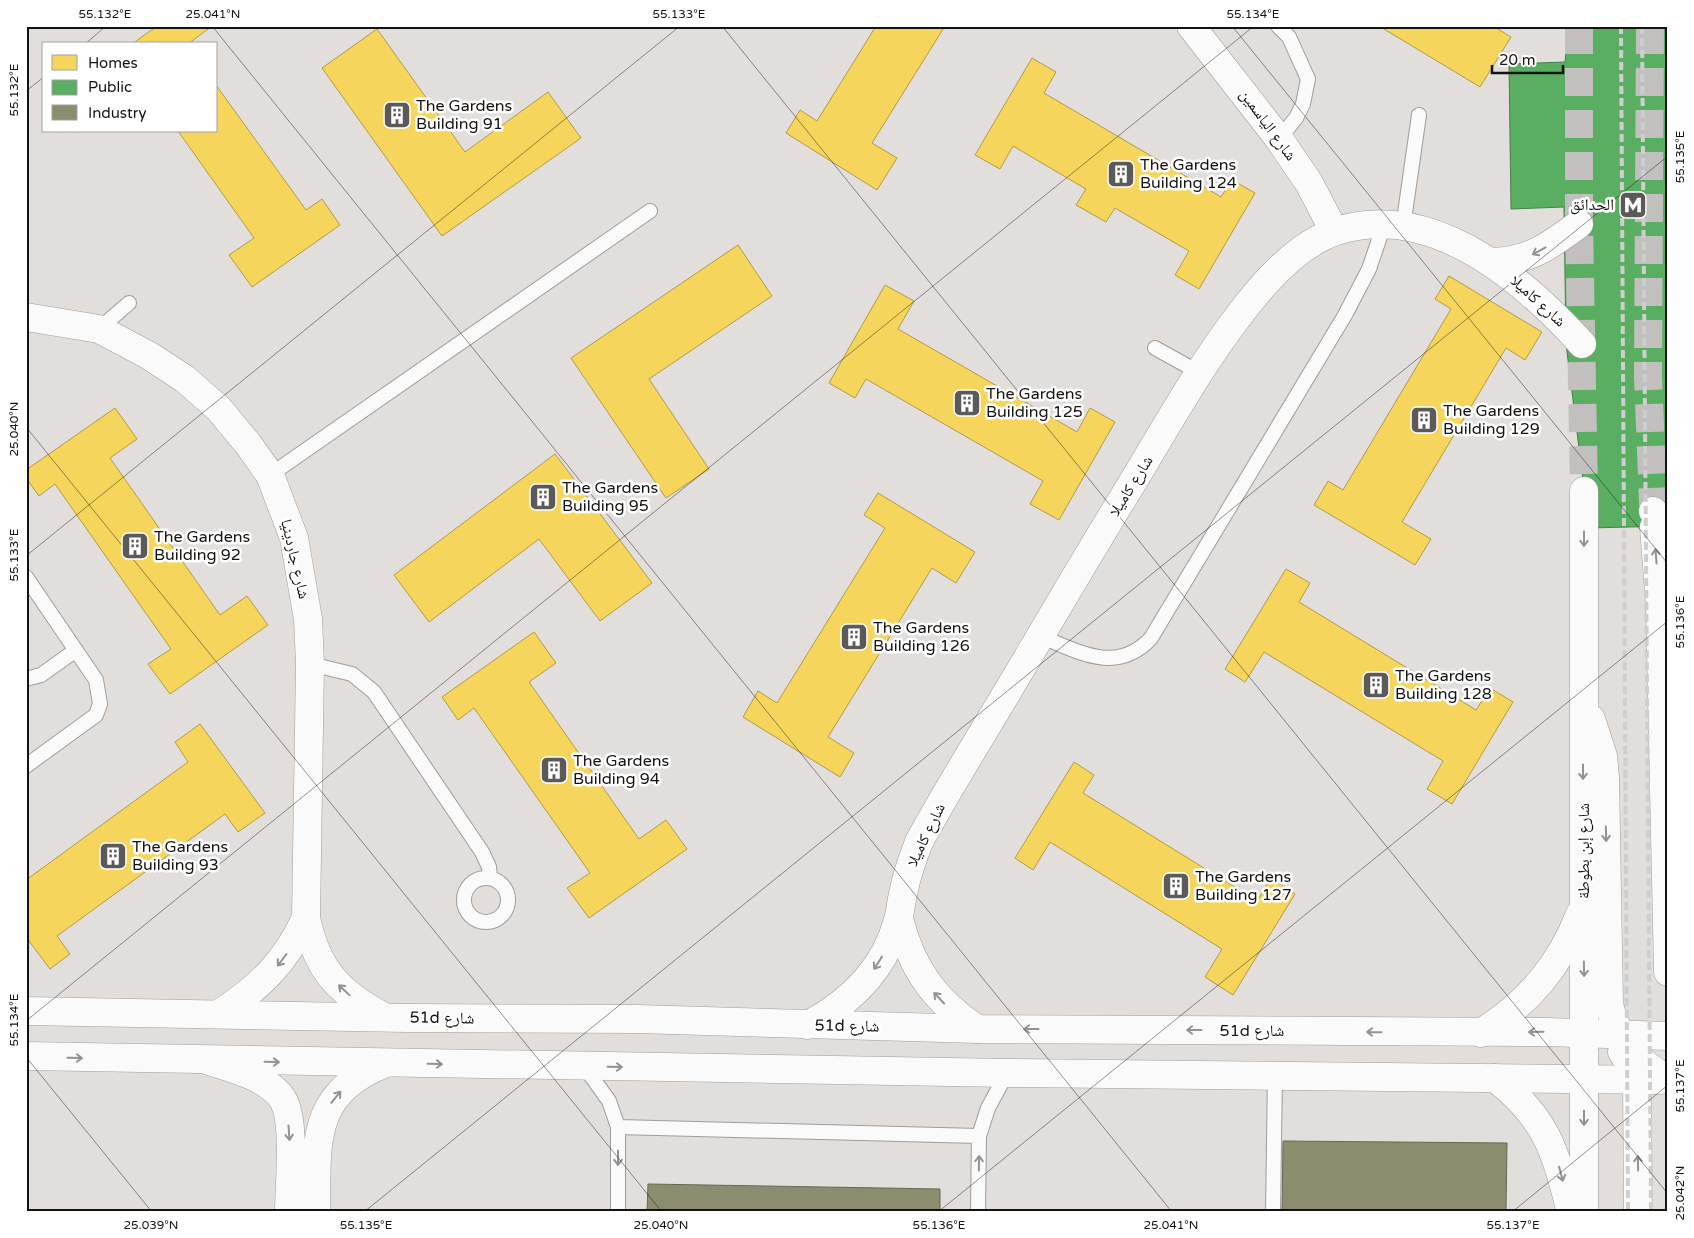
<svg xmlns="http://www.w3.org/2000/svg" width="1694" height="1238" viewBox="0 0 1694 1238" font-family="'Varela Round','Noto Naskh Arabic',sans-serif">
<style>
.homes{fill:#f6d55c;stroke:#b29b46}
.public{fill:#5aae61;stroke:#458049}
.industry{fill:#8c8c6e;stroke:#686852}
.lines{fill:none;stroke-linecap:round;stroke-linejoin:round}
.secondary-tunnel{stroke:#c2c0be;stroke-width:28;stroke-dasharray:28 14;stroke-linecap:butt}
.service-casing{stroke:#9f9d9b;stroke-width:16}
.minor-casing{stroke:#9f9d9b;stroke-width:29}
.tertiary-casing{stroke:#9f9d9b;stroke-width:29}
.secondary-casing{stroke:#9f9d9b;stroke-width:29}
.service{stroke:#fafafa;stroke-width:14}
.minor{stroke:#fafafa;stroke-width:28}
.tertiary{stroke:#fafafa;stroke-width:28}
.secondary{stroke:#fafafa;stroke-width:28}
.rail{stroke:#cfcece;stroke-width:4;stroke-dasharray:8 4;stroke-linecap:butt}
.oneway{stroke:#939292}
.ticks{fill:none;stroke:#151312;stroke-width:1;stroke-opacity:0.45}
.labels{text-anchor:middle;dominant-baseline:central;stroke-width:5;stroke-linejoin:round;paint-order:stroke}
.poi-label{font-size:16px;fill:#151312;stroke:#fff;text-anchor:start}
.street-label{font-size:16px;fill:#151312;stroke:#fff}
.neatline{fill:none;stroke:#151312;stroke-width:2}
.ticks-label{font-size:12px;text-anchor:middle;fill:#151312}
</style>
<rect width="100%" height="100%" fill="#e1dedc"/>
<!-- homes -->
<path class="homes" d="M 157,26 L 212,26 L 188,44 L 132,44 Z
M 876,26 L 945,26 L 872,143 L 897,158 L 877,190 L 786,133 L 800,110 L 817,121 Z
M 1379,26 L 1493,26 L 1511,37 L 1480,87 Z
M 377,29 L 465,152 L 548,92 L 581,138 L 442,236 L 322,68 Z
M 1032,58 L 1056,72 L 1044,93 L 1221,197 L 1232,180 L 1255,193 L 1199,289 L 1175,275 L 1189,251 L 1115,208 L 1106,222 L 1076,205 L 1086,189 L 1013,146 L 1000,169 L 975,155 Z
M 216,85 L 306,210 L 322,199 L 340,225 L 252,287 L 229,255 L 254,238 L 178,131 L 216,131 Z
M 738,245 L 772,296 L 649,379 L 709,469 L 666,498 L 571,358 Z
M 1449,276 L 1542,332 L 1525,360 L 1506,348 L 1402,522 L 1431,539 L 1415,565 L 1314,505 L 1328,481 L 1343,490 L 1451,309 L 1435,299 Z
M 885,285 L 914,301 L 898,329 L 1077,432 L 1090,408 L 1115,422 L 1059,520 L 1030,504 L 1043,481 L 866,379 L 855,398 L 829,383 Z
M 115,408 L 137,439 L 110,458 L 220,615 L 247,596 L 268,625 L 170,694 L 148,664 L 171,649 L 55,484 L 39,496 L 26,478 L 26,470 Z
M 555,454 L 652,583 L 600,621 L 539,539 L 429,622 L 394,575 Z
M 878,493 L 975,552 L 956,583 L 932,568 L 828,737 L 854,753 L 840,777 L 743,717 L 758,691 L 777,703 L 885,528 L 864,515 Z
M 1286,569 L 1310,583 L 1299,602 L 1476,710 L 1490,688 L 1513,702 L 1452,804 L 1427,789 L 1443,761 L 1264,652 L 1245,682 L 1225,669 Z
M 534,632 L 556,663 L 529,682 L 639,839 L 666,820 L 687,849 L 589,918 L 567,888 L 590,873 L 474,708 L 458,720 L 442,697 Z
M 200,724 L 265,813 L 238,832 L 225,814 L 57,936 L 70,954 L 50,969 L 26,937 L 26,880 L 188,762 L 175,742 Z
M 1074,762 L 1094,775 L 1083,793 L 1257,901 L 1271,878 L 1295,894 L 1233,995 L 1205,977 L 1222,949 L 1050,842 L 1033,870 L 1015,858 Z"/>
<!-- public -->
<path class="public" d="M 1569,26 L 1668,26 L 1668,526 L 1589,528 L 1566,344 L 1564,207 L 1511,209 L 1509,64 L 1565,62 Z"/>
<!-- industry -->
<path class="industry" d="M 1283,1141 L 1507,1143 L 1506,1212 L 1282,1212 Z
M 648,1184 L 940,1189 L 940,1212 L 647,1212 Z"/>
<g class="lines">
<!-- secondary-tunnel -->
<path class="secondary-tunnel" d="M 1579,26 L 1579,224 L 1584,491
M 1650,26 L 1648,376 L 1654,527"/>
<!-- service casing -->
<g class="service-casing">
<path id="service" d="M 1278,26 L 1289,37 L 1308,79 L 1303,104 L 1296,118 L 1279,139
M 1403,227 L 1419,115
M 99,329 L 129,303
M 1155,348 L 1200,373
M 270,475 L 650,211
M 26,577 L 96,680 L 100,704 L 96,715 L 26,766
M 1040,636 C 1079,652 1117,675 1151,638 L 1345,315 L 1369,269 L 1384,225
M 310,664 L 352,674 L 374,692 L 482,852 L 489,867 L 490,878
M 26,679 L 41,675 L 76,650
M464 900a22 22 0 1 1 44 0a22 22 0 1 1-44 0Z
M 584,1066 L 609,1101 L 618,1127 L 618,1212
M 618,1127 L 979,1136
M 978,1212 L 979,1136 L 988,1108 L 1007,1073
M 1273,1212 L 1275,1075"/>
</g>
<!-- minor casing -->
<g class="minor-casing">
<path id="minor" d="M 1191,26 L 1279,139 L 1309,183 L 1334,231
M 1490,262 C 1530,261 1548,247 1579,224
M 26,317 L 99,329 L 148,355 L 185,379 L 219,409 L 248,444 L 270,475 L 294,538 L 308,619 L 310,664 L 306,918 C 317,970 338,992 384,1017
M 1653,511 L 1668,525
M 899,919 C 912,969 934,1000 977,1029
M 219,1014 C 260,987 285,963 306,918
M 808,1025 C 851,1002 885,969 898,920 C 901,910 901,900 904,890 C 907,873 913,858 919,842 C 946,792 977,743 1006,694 C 1045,629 1083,563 1123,498 C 1165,430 1204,356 1256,294 C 1277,269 1305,241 1337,231 C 1432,201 1523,279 1582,344
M 209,1061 C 225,1066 242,1071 257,1078 C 266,1083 278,1091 283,1100 C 296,1121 289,1186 289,1212
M 316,1212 C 317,1141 310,1093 386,1063"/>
</g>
<!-- tertiary casing -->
<g class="tertiary-casing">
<path id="tertiary" d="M 26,1011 L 407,1018 L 637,1019 L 977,1029 L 1547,1032 L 1668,1036
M 26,1056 L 1007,1073 L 1660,1080"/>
</g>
<!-- secondary casing -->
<g class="secondary-casing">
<path id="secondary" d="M 1654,527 L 1660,605 L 1668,972
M 1591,719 L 1603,756 L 1605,777 L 1609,1004 C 1617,1039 1636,1062 1668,1079
M 1481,1033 C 1528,1003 1560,966 1580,914
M 1622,1052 L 1633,1069 L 1637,1080 L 1638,1212
M 1495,1078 C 1547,1118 1555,1151 1571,1212
M 1584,1212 L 1584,491"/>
</g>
<!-- service -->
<use href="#service" class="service"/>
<!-- minor -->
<use href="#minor" class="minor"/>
<!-- tertiary -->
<use href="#tertiary" class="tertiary"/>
<!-- secondary -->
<use href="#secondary" class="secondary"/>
<!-- rail -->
<path class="rail" d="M 1621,26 L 1628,1212
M 1642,26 L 1651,1212"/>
</g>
<!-- one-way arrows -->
<defs><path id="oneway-shaft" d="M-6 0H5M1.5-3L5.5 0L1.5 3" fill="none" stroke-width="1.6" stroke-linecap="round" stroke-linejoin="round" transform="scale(1.25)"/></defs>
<g class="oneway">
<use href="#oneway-shaft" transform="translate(1539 251) rotate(151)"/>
<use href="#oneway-shaft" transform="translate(1584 539) rotate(90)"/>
<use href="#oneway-shaft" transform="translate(1656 556) rotate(-94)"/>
<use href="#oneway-shaft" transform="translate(1583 772) rotate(90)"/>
<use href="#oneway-shaft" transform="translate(1606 834) rotate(89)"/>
<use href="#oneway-shaft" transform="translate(282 960) rotate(127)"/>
<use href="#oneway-shaft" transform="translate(878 963) rotate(122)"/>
<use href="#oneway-shaft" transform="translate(1584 969) rotate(89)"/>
<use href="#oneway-shaft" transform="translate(344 990) rotate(-137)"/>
<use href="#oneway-shaft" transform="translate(939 998) rotate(-133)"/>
<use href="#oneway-shaft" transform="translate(1031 1029) rotate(-180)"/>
<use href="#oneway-shaft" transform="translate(1194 1030) rotate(-180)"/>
<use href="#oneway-shaft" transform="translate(1374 1032) rotate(-179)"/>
<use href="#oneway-shaft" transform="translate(1536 1032) rotate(179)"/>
<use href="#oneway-shaft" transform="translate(75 1058) rotate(1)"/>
<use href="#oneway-shaft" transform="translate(272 1062) rotate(1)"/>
<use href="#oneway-shaft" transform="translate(435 1064) rotate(1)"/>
<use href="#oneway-shaft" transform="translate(615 1067) rotate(1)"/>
<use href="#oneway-shaft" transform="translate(336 1097) rotate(-51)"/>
<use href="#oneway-shaft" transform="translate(1584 1118) rotate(90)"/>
<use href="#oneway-shaft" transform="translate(289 1133) rotate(86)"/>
<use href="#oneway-shaft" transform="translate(618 1158) rotate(90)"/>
<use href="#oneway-shaft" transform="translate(979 1163) rotate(-89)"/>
<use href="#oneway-shaft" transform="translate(1638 1163) rotate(-91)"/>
<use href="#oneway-shaft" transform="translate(1561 1174) rotate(75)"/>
</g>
<!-- ticks -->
<path class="ticks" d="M 212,26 L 1172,1212M 722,26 L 1668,1194M 1232,26 L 1668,564M 85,44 L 106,26M 26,91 L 44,77M 26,427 L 662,1212M 26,556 L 680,26M 26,1021 L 1254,26M 26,1057 L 152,1212M 364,1212 L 1668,156M 938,1212 L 1668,621M 1512,1212 L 1668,1085"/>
<!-- icons -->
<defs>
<g id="building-square" transform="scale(1.4375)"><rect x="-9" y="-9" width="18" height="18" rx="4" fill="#5c5a59" stroke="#fff"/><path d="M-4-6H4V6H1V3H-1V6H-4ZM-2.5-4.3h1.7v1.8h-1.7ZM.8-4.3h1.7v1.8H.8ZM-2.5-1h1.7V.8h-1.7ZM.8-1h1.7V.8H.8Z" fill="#fff"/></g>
<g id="metro-square" transform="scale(1.4375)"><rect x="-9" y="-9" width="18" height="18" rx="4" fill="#5c5a59" stroke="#fff"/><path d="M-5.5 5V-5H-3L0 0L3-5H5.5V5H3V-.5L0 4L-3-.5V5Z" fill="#fff"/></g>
</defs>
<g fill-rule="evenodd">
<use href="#building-square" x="397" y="115"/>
<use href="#building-square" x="1121" y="174"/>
<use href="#metro-square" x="1633" y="205"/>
<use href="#building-square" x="967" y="403"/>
<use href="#building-square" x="1424" y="420"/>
<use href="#building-square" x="543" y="497"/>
<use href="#building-square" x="135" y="546"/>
<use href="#building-square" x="854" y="637"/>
<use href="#building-square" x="1376" y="685"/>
<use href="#building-square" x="554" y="770"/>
<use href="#building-square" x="113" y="856"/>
<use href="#building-square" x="1176" y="886"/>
</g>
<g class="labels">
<!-- poi labels -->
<g class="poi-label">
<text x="416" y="106">The Gardens<tspan x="416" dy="18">Building 91</tspan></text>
<text x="1140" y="165">The Gardens<tspan x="1140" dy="18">Building 124</tspan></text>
<text x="1614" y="205" text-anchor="end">الحدائق</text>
<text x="986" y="394">The Gardens<tspan x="986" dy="18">Building 125</tspan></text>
<text x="1443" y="411">The Gardens<tspan x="1443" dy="18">Building 129</tspan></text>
<text x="562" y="488">The Gardens<tspan x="562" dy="18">Building 95</tspan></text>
<text x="154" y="537">The Gardens<tspan x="154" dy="18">Building 92</tspan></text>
<text x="873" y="628">The Gardens<tspan x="873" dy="18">Building 126</tspan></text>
<text x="1395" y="676">The Gardens<tspan x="1395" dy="18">Building 128</tspan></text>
<text x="573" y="761">The Gardens<tspan x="573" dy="18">Building 94</tspan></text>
<text x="132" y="847">The Gardens<tspan x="132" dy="18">Building 93</tspan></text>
<text x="1195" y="877">The Gardens<tspan x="1195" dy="18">Building 127</tspan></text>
</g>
<!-- street labels -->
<g class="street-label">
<text transform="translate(1268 125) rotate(54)">شارع الياسمين</text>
<text transform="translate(1538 301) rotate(42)">شارع كاميلا</text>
<text transform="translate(1131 486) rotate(-58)">شارع كاميلا</text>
<text transform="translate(295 559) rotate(77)">شارع جاردينيا</text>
<text transform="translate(926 835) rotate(-64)">شارع كاميلا</text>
<text transform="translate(1584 851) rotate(-90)">شارع إبن بطوطة</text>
<text transform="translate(442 1018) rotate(1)">51d شارع</text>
<text transform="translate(847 1026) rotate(1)">51d شارع</text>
<text x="1252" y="1031">51d شارع</text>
</g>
</g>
<!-- border -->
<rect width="1694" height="1238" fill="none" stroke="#ffffff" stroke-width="55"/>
<!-- legend -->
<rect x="42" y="42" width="175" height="90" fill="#ffffff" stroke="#a1a1a0"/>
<rect x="52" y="55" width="25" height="15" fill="#f6d55c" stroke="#a1a1a0"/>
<text x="88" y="68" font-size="15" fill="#151312">Homes</text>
<rect x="52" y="80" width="25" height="15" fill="#5aae61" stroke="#a1a1a0"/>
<text x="88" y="92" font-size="15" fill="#151312">Public</text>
<rect x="52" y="105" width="25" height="15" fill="#8c8c6e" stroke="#a1a1a0"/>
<text x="88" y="118" font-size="15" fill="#151312">Industry</text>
<!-- scale -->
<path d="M1492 65v8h71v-8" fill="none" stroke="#151312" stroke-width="2.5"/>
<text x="1499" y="65" font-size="15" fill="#151312" stroke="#ffffff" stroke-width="4" paint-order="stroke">20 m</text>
<rect x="28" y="28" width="1638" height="1182" class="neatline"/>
<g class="ticks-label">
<text x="105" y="18">55.132°E</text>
<text x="213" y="18">25.041°N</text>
<text x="679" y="18">55.133°E</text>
<text x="1253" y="18">55.134°E</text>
<text transform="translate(14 90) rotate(-90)" y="4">55.132°E</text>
<text transform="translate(1680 157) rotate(-90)" y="4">55.135°E</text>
<text transform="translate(14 429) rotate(-90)" y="4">25.040°N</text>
<text transform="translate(14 555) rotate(-90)" y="4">55.133°E</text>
<text transform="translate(1680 622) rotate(-90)" y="4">55.136°E</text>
<text transform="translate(14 1020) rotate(-90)" y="4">55.134°E</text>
<text transform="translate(1680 1086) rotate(-90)" y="4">55.137°E</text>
<text transform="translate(1680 1193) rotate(-90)" y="4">25.042°N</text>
<text x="151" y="1229">25.039°N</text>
<text x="366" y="1229">55.135°E</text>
<text x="661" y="1229">25.040°N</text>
<text x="939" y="1229">55.136°E</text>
<text x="1171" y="1229">25.041°N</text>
<text x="1513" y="1229">55.137°E</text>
</g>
</svg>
